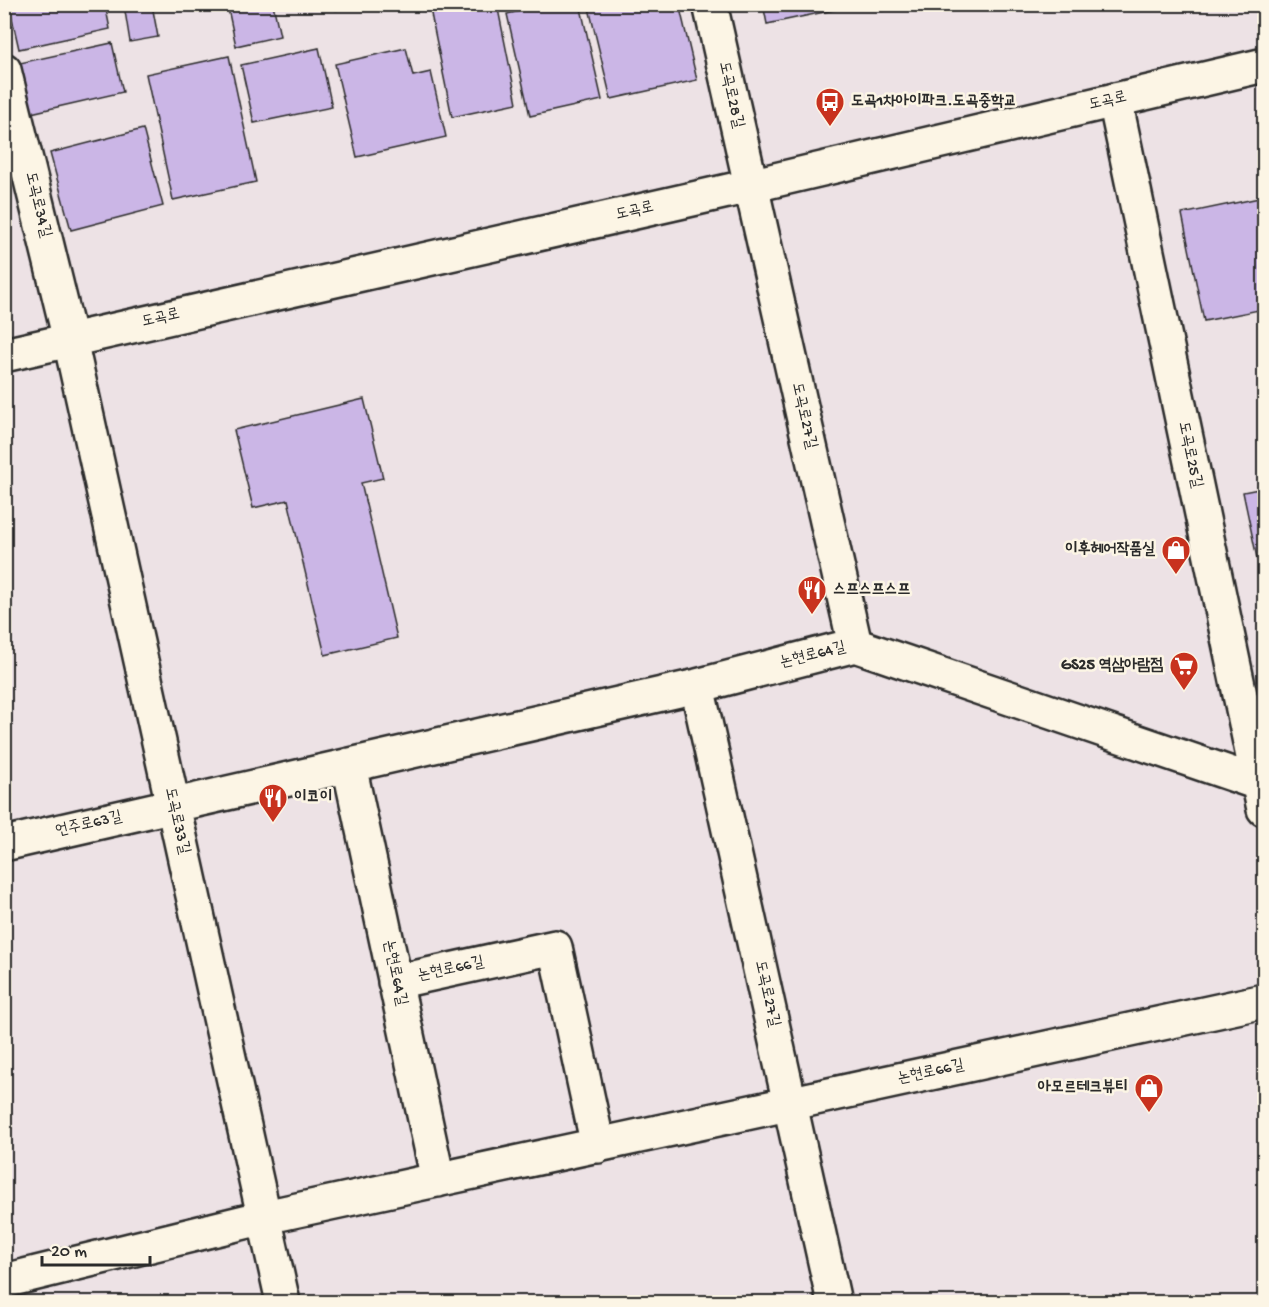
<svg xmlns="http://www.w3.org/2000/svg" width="1269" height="1307" viewBox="0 0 1269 1307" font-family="'Gochi Hand','Poor Story',sans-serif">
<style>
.building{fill:#cbb6e6;stroke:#2b2b2b;stroke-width:1.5}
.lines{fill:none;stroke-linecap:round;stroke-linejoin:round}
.minor-casing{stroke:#2b2b2b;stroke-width:38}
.major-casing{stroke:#2b2b2b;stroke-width:38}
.minor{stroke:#fcf5e5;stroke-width:33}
.major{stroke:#fcf5e5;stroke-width:33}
.labels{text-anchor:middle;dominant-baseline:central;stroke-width:5;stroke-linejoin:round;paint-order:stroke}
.street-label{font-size:16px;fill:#2b2b2b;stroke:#fcf5e5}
.poi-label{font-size:16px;font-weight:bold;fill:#2b2b2b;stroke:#fcf5e5;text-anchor:start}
</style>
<rect width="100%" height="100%" fill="#ede2e5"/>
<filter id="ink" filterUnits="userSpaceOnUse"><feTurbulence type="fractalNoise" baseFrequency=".0167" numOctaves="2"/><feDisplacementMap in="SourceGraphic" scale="12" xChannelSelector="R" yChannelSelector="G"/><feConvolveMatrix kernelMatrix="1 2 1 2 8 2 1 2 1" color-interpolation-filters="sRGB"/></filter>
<g filter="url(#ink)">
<!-- building -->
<path class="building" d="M 105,4 L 110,29 L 19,49 L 9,5 Z
M 227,4 L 273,4 L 280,36 L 236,46 Z
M 335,4 L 359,4 L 336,10 Z
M 429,4 L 497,4 L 517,103 L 452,117 Z
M 533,4 L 580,4 L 602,100 L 530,116 L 507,14 L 534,8 Z
M 588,4 L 679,4 L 697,80 L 611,99 Z
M 763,4 L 838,4 L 839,9 L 767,24 Z
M 880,4 L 906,4 L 882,11 Z
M 152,5 L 158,37 L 130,42 L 125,11 Z
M 112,43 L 123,92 L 31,113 L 20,63 Z
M 319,48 L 332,107 L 254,123 L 241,65 Z
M 406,48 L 413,76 L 431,72 L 446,137 L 357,157 L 335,64 Z
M 229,56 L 256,182 L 173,200 L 146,74 Z
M 143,129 L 163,206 L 71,230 L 50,153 Z
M 1264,197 L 1264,309 L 1204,321 L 1182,214 Z
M 364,399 L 383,478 L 361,483 L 397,638 L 325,655 L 288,500 L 253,508 L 234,430 Z
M 1264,488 L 1264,582 L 1262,582 L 1243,492 Z"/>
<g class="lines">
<!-- minor casing -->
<g class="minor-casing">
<path id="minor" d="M 710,4 L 855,645
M 4,70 L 70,340 L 283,1302
M 1115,100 L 1264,809
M 697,686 L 834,1302
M 349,765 L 438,1180
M 4,844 L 697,686 L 855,645 L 1258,783 L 1264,782
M 395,982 L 555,947 L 598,1146
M 4,1281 L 265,1217 L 1264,1001"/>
</g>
<!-- major casing -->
<g class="major-casing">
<path id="major" d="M 4,355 L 750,186 L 1264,65"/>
</g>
<!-- minor -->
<use href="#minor" class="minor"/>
<!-- major -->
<use href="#major" class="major"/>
</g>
</g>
<!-- icons -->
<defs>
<g id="bus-pin" transform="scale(1.5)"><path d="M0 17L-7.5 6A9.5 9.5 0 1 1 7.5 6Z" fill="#c8321e" stroke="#fcf5e5"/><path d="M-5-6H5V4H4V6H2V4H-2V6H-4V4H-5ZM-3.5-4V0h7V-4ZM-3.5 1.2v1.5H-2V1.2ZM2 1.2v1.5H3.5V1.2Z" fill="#fff"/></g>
<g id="shop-pin" transform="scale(1.5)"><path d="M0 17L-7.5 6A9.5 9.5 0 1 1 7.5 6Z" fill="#c8321e" stroke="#fcf5e5"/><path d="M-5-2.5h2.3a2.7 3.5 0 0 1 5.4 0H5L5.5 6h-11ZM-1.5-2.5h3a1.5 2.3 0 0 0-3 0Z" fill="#fff"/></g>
<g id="restaurant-pin" transform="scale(1.5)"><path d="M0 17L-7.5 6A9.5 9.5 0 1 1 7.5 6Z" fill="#c8321e" stroke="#fcf5e5"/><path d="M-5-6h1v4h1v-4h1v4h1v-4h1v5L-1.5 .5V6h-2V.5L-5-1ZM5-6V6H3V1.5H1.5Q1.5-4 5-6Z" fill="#fff"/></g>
<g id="supermarket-pin" transform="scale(1.5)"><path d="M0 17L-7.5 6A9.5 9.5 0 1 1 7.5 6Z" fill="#c8321e" stroke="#fcf5e5"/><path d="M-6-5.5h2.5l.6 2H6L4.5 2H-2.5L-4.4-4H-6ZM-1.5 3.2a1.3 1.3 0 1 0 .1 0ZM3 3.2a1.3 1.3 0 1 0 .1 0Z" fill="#fff"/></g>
</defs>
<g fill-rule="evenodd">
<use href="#bus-pin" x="830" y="102"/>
<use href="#shop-pin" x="1176" y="550"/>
<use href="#restaurant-pin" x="812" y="590"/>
<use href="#supermarket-pin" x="1184" y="666"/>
<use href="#restaurant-pin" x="273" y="798"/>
<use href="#shop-pin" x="1149" y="1088"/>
</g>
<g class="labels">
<!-- street labels -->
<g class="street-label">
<text transform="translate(730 95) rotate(77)">도곡로28길</text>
<text transform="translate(1108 102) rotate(-13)">도곡로</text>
<text transform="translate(37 205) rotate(76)">도곡로34길</text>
<text transform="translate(635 212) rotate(-13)">도곡로</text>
<text transform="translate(161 319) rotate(-13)">도곡로</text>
<text transform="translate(803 416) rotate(77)">도곡로27길</text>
<text transform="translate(1189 455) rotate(78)">도곡로25길</text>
<text transform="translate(813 656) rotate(-14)">논현로64길</text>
<text transform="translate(176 821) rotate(77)">도곡로33길</text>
<text transform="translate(89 825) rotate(-13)">언주로63길</text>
<text transform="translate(451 970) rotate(-12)">논현로66길</text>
<text transform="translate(394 973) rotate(78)">논현로64길</text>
<text transform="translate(766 994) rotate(77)">도곡로27길</text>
<text transform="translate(931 1073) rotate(-12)">논현로66길</text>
</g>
<!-- poi labels -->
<g class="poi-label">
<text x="851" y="102">도곡1차아이파크.도곡중학교</text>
<text x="1155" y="550" text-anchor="end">이후헤어작품실</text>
<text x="833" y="590">스프스프스프</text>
<text x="1163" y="666" text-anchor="end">GS25 역삼아람점</text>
<text x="294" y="798">이코이</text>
<text x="1128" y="1088" text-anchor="end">아모르테크뷰티</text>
</g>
</g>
<!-- margin -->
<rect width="1269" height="1307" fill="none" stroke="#fcf5e5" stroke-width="24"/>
<rect x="12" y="12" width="1245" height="1283" fill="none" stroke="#2b2b2b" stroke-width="2" filter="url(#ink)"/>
<!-- scale -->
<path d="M42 1256v9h108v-9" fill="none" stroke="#2b2b2b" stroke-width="3"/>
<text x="51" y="1256" font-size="18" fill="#2b2b2b" stroke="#fcf5e5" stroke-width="4.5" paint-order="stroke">20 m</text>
</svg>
